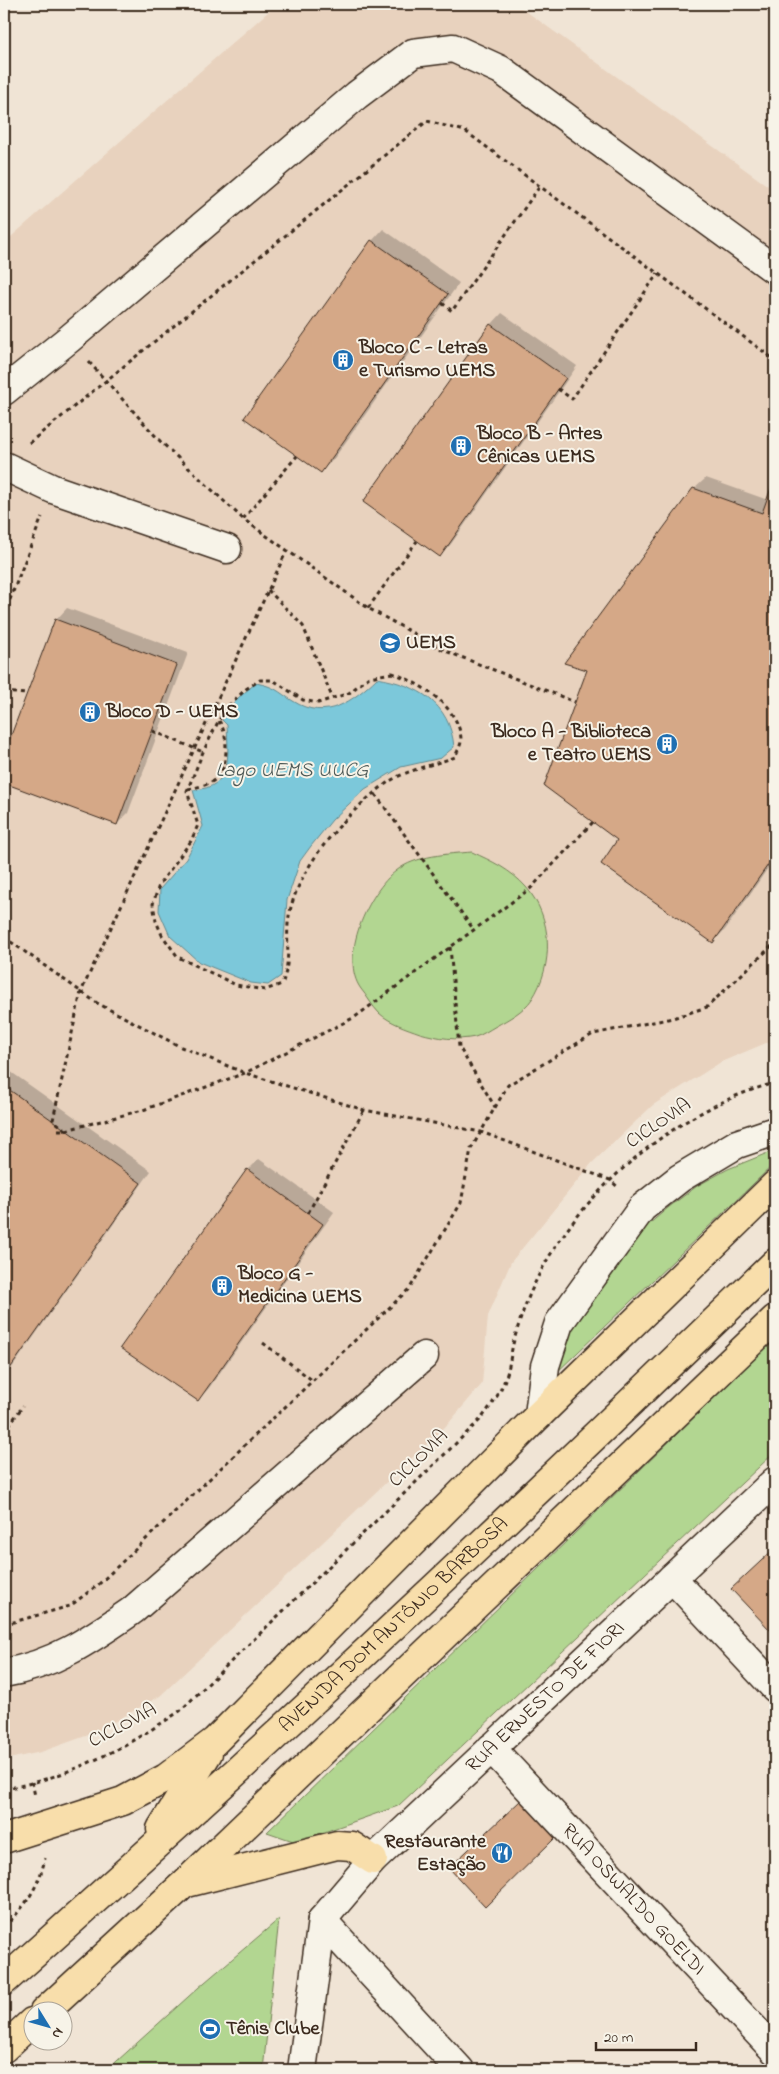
<svg xmlns="http://www.w3.org/2000/svg" width="779" height="2074" viewBox="0 0 779 2074" font-family="'Indie Flower',sans-serif">
<style>
.built{fill:#e8d2be}
.green{fill:#b2d691;stroke:#768058}
.water{fill:#7bc8da;stroke:#61898f}
.shadow{fill:#0003}
.building{fill:#d5a887;stroke:#3b2a1e}
.lines{fill:none;stroke-linecap:round;stroke-linejoin:round}
.minor-casing{stroke:#3b2a1e;stroke-width:31}
.major-casing{stroke:#3b2a1e;stroke-width:31}
.path{stroke:#3b2a1e;stroke-width:3;stroke-dasharray:4 4;stroke-linecap:butt}
.minor{stroke:#f7f3e8;stroke-width:28}
.major{stroke:#f8deab;stroke-width:28}
.labels{text-anchor:middle;dominant-baseline:central;stroke-width:4;stroke-linejoin:round;paint-order:stroke}
.poi-label{font-size:20px;font-weight:bold;fill:#3b2a1e;stroke:#f7f3e8;text-anchor:start}
.street-label{font-size:20px;fill:#3b2a1e;stroke:#f7f3e8}
.water-label{font-size:21px;font-style:italic;fill:#4e5956;stroke:#f7f3e8}
</style>
<rect width="100%" height="100%" fill="#f0e4d5"/>
<filter id="ink" filterUnits="userSpaceOnUse"><feTurbulence type="fractalNoise" baseFrequency=".02" numOctaves="2"/><feDisplacementMap in="SourceGraphic" scale="10" xChannelSelector="R" yChannelSelector="G"/><feConvolveMatrix kernelMatrix="1 2 1 2 8 2 1 2 1" color-interpolation-filters="sRGB"/></filter>
<g filter="url(#ink)">
<!-- built -->
<path class="built" d="M 277,4 L 516,4 L 775,191 L 775,1043 L 766,1043 L 721,1062 L 653,1105 L 592,1163 L 511,1262 L 488,1316 L 482,1384 L 448,1424 L 160,1696 L 94,1733 L 41,1752 L 4,1760 L 4,243 Z"/>
<!-- green -->
<path class="green" d="M 472,852 C 492,861 511,870 526,887 C 553,918 554,965 532,999 C 524,1011 507,1020 496,1026 C 489,1030 482,1035 475,1037 C 457,1041 438,1038 420,1033 C 406,1028 390,1023 379,1013 C 372,1006 367,996 361,989 C 338,958 369,891 396,871 C 416,855 448,854 472,852 Z
M 775,1150 L 775,1163 L 552,1377 L 563,1344 L 579,1312 L 642,1230 L 669,1207 L 697,1186 L 728,1169 Z
M 775,1339 L 775,1452 L 398,1806 L 296,1842 L 267,1832 Z
M 279,1919 L 263,2070 L 107,2070 L 198,1988 Z"/>
<!-- water -->
<path class="water" d="M 377,678 C 418,685 450,703 454,747 L 441,758 L 401,767 L 365,789 L 332,820 L 311,846 L 300,861 L 287,900 L 281,976 L 268,985 L 251,983 L 199,962 L 170,936 L 159,911 L 160,889 L 186,859 L 203,826 L 193,790 C 234,788 228,755 227,725 L 222,720 L 238,698 L 256,683 C 276,687 277,691 293,701 C 326,722 353,701 377,678 Z"/>
<!-- shadow -->
<path class="shadow" d="M 383,229 L 459,283 L 333,460 L 321,471 L 372,241 Z
M 502,313 L 577,366 L 451,544 L 440,555 L 491,325 Z
M 706,478 L 768,500 L 775,480 L 775,858 L 725,930 L 713,941 L 619,840 L 694,489 Z
M 67,608 L 188,653 L 128,813 L 117,824 L 4,782 L 4,758 L 56,620 Z
M 4,1067 L 151,1171 L 4,1379 Z
M 259,1159 L 334,1212 L 209,1388 L 198,1400 L 248,1170 Z
M 775,1548 L 775,1626 L 771,1629 L 744,1578 Z
M 538,1784 L 571,1821 L 485,1905 L 451,1868 Z"/>
<!-- building -->
<path class="building" d="M 371,240 L 448,294 L 321,473 L 244,418 Z
M 490,324 L 566,378 L 440,557 L 363,502 Z
M 775,477 L 775,855 L 713,943 L 601,864 L 617,840 L 544,786 L 587,670 L 564,663 L 693,488 L 762,513 Z
M 55,619 L 177,665 L 117,825 L 4,783 L 4,754 Z
M 4,1086 L 141,1183 L 4,1377 Z
M 247,1169 L 323,1224 L 198,1401 L 120,1348 Z
M 775,1548 L 775,1628 L 771,1631 L 731,1589 Z
M 521,1800 L 555,1838 L 485,1907 L 449,1868 Z"/>
<g class="lines">
<!-- minor casing -->
<g class="minor-casing">
<g id="minor">
<path d="M 4,391 L 69,339 L 357,95 L 413,53 L 453,48 L 501,70 L 775,270"/>
<path d="M 4,466 L 53,489 L 227,549"/>
<path d="M 539,1415 L 545,1366 L 559,1323 L 642,1208 L 680,1178 L 737,1144 L 775,1131"/>
<path d="M 672,1578 L 775,1688"/>
<path d="M 4,1673 C 54,1665 91,1639 133,1610 L 424,1356"/>
<path id="s1" d="M 491,1748 L 775,2051"/>
<path id="s2" d="M 322,1920 L 373,1860 L 775,1481"/>
<path d="M 322,1920 L 460,2070"/>
<path d="M 302,2070 L 322,1920"/>
</g>
</g>
<!-- major casing -->
<g class="major-casing">
<g id="major">
<path d="M 161,1829 L 208,1753"/>
<path d="M 4,1839 L 123,1801 L 166,1778 L 215,1741 L 539,1415 L 775,1185"/>
<path d="M 187,1883 L 337,1845 L 352,1846 L 373,1860"/>
<path id="s3" d="M 4,1981 C 267,1748 523,1507 775,1263"/>
<path d="M 44,2012 L 185,1883 L 775,1319"/>
<path d="M 4,2048 L 32,2022"/>
</g>
</g>
<!-- path -->
<path class="path" d="M 442,303 L 452,311 L 540,186
M 89,362 L 160,441 L 243,519 L 368,608 L 443,650 L 575,702
M 558,389 L 572,399 L 658,273
M 29,443 L 427,121 L 465,131 L 775,360
M 243,519 L 297,456
M 4,587 L 13,591
M 268,590 L 303,626 L 332,697
M 368,608 L 417,541
M 4,615 L 42,517
M 392,673 C 419,682 462,708 461,742 C 460,747 457,752 455,757 C 433,765 406,770 387,783 C 347,812 298,866 289,916 C 285,940 292,959 282,984 L 265,990 L 236,985 L 178,957 L 162,935 L 156,921 L 153,904 L 159,885 L 191,841 L 198,825 L 187,791 L 203,752 L 219,720 L 228,706 L 246,689 L 260,680 L 273,680 L 303,700 L 318,703 L 349,693 L 369,677 Z
M 4,692 L 26,694
M 153,731 L 203,752
M 188,789 C 214,784 224,779 226,751 C 226,740 225,730 219,721
M 375,794 L 474,930
M 4,937 L 97,1003 L 181,1047 L 245,1073 L 364,1110 L 481,1132 L 610,1180 L 619,1188
M 450,947 L 459,1047 L 495,1107
M 58,1130 L 66,1130 L 53,1120 L 81,992 L 287,550
M 66,1130 L 143,1110 L 245,1073 L 355,1017 L 531,888 L 593,822
M 308,1213 L 364,1110
M 263,1343 L 312,1380
M 4,1432 L 23,1406
M 4,1622 L 10,1623 L 70,1606 L 99,1584 L 410,1288 L 461,1203 L 471,1149 L 508,1085 L 593,1034 L 673,1018 L 707,1007 L 775,943
M 32,1782 L 35,1796
M 4,1789 C 68,1778 127,1747 180,1711 L 481,1419 C 489,1408 498,1397 503,1384 C 510,1370 510,1355 514,1340 C 518,1327 522,1313 527,1301 C 566,1202 673,1109 775,1083
M 4,1927 C 25,1907 39,1887 45,1858"/>
<!-- minor -->
<use href="#minor" class="minor"/>
<!-- major -->
<use href="#major" class="major"/>
</g>
</g>
<!-- icons -->
<defs>
<g id="building-disc" transform="scale(1.125)"><circle r="9.5" fill="#1f6fb2" stroke="#f7f3e8"/><path d="M-4-6H4V6H1V3H-1V6H-4ZM-2.5-4.3h1.7v1.8h-1.7ZM.8-4.3h1.7v1.8H.8ZM-2.5-1h1.7V.8h-1.7ZM.8-1h1.7V.8H.8Z" fill="#fff"/></g>
<g id="university-disc" transform="scale(1.125)"><circle r="9.5" fill="#1f6fb2" stroke="#f7f3e8"/><path d="M0-5L7-2L0 1L-7-2ZM-4 1L0 2.5L4 1V4Q0 6-4 4Z" fill="#fff"/></g>
<g id="restaurant-disc" transform="scale(1.125)"><circle r="9.5" fill="#1f6fb2" stroke="#f7f3e8"/><path d="M-5-6h1v4h1v-4h1v4h1v-4h1v5L-1.5 .5V6h-2V.5L-5-1ZM5-6V6H3V1.5H1.5Q1.5-4 5-6Z" fill="#fff"/></g>
<g id="stadium-disc" transform="scale(1.125)"><circle r="9.5" fill="#1f6fb2" stroke="#f7f3e8"/><path d="M0-5a6.5 5 0 1 0 0 10a6.5 5 0 1 0 0-10ZM-3.5-1.8h7v3.6h-7Z" fill="#fff"/></g>
</defs>
<g fill-rule="evenodd">
<use href="#building-disc" x="343" y="360"/>
<use href="#building-disc" x="461" y="446"/>
<use href="#university-disc" x="390" y="643"/>
<use href="#building-disc" x="90" y="712"/>
<use href="#building-disc" x="667" y="744"/>
<use href="#building-disc" x="222" y="1286"/>
<use href="#restaurant-disc" x="502" y="1853"/>
<use href="#stadium-disc" x="210" y="2029"/>
</g>
<g class="labels">
<!-- poi labels -->
<g class="poi-label">
<text x="359" y="348">Bloco C - Letras<tspan x="359" dy="23">e Turismo UEMS</tspan></text>
<text x="477" y="434">Bloco B - Artes<tspan x="477" dy="23">Cênicas UEMS</tspan></text>
<text x="406" y="643">UEMS</text>
<text x="106" y="712">Bloco D - UEMS</text>
<text x="651" y="732" text-anchor="end">Bloco A - Biblioteca<tspan x="651" dy="23">e Teatro UEMS</tspan></text>
<text x="238" y="1274">Bloco G -<tspan x="238" dy="23">Medicina UEMS</tspan></text>
<text x="486" y="1842" text-anchor="end">Restaurante<tspan x="486" dy="23">Estação</tspan></text>
<text x="226" y="2029">Tênis Clube</text>
</g>
<!-- street labels -->
<g class="street-label">
<text transform="translate(659 1124) rotate(-34)">CICLOVIA</text>
<text transform="translate(419 1459) rotate(-44)">CICLOVIA</text>
<text stroke="none"><textPath href="#s3" startOffset="528">AVENIDA DOM ANTÔNIO BARBOSA</textPath></text>
<text stroke="none"><textPath href="#s2" startOffset="316">RUA ERNESTO DE FIORI</textPath></text>
<text transform="translate(123 1726) rotate(-28)">CICLOVIA</text>
<text stroke="none"><textPath href="#s1" startOffset="208">RUA OSWALDO GOELDI</textPath></text>
</g>
<!-- water labels -->
<g class="water-label">
<text x="292" y="771">Lago UEMS UUCG</text>
</g>
</g>
<!-- margin -->
<rect width="779" height="2074" fill="none" stroke="#f7f3e8" stroke-width="20"/>
<rect x="10" y="10" width="759" height="2054" fill="none" stroke="#3b2a1e" stroke-width="2" filter="url(#ink)"/>
<!-- north arrow -->
<g transform="translate(48 2026) rotate(127)"><circle r="24" fill="#f7f3e8" stroke="#aca397"/>
<path d="M0-4L9 19L0 12L-9 19Z" fill="#1f6fb2"/>
<text y="-8" font-size="14" font-weight="bold" text-anchor="middle" fill="#3b2a1e">N</text>
</g>
<!-- scale -->
<path d="M596 2042v8h100v-8" fill="none" stroke="#3b2a1e" stroke-width="2.5"/>
<text x="604" y="2042" font-size="15" fill="#3b2a1e" stroke="#f7f3e8" stroke-width="4" paint-order="stroke">20 m</text>
</svg>
